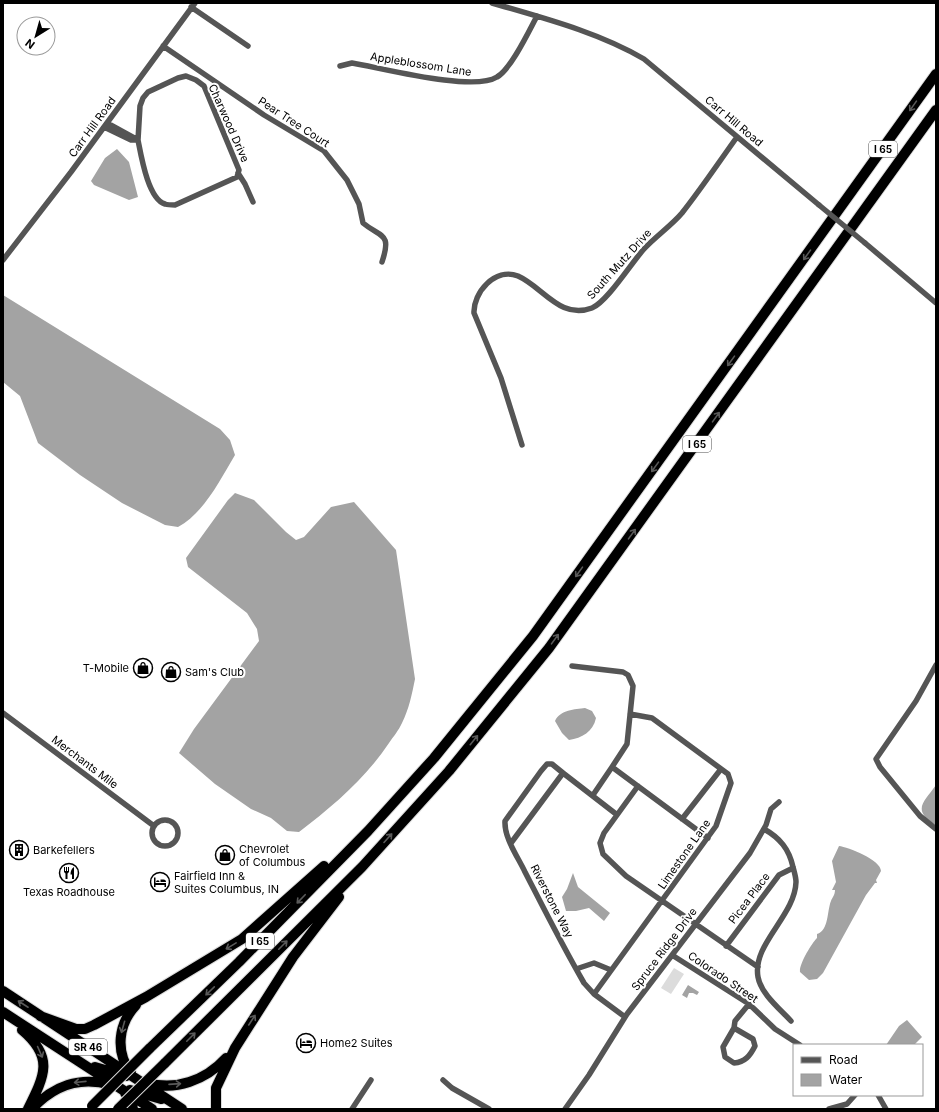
<svg xmlns="http://www.w3.org/2000/svg" width="939" height="1112" viewBox="0 0 939 1112" font-family="Inter,sans-serif">
<style>
.green{fill:#dcdcdc}
.water{fill:#a3a3a3}
.lines{fill:none;stroke-linecap:round;stroke-linejoin:round}
.highway-casing{stroke:#dbdbdb;stroke-width:12}
.street{stroke:#555;stroke-width:5.5}
.highway{stroke:#000;stroke-width:10}
.highway-bridge-casing{stroke:#dbdbdb;stroke-width:12;stroke-linecap:butt}
.street-bridge{stroke:#555;stroke-width:5.5}
.highway-bridge{stroke:#000;stroke-width:10}
.oneway{stroke:#595959}
.labels{text-anchor:middle;dominant-baseline:central;stroke-width:4;stroke-linejoin:round;paint-order:stroke}
.shield{fill:#fff;stroke:#4c4c4c;stroke-width:1}
.shield-label{font-size:10px;font-weight:bold;fill:#000}
.street-label{font-size:11px;fill:#000;stroke:#fff}
.poi-label{font-size:11px;fill:#000;stroke:#fff;text-anchor:start}
</style>
<rect width="100%" height="100%" fill="#fff"/>
<!-- green -->
<path class="green" d="M 674,968 L 684,974 L 671,994 L 661,988 Z"/>
<!-- water -->
<path class="water" d="M 117,149 L 129,162 L 138,197 L 129,200 L 94,185 L 91,181 L 105,158 Z
M 3,295 L 220,429 L 230,440 L 235,455 C 220,480 204,513 178,527 L 165,525 L 122,503 L 80,475 L 38,443 L 20,396 L 3,382 Z
M 235,493 L 254,500 L 286,532 L 296,540 L 304,537 L 331,507 L 354,502 L 396,550 L 415,679 C 412,694 409,709 402,723 C 399,730 393,737 389,743 C 365,779 333,806 299,832 L 287,831 L 271,818 L 251,809 L 215,784 L 179,753 L 194,729 L 259,641 L 257,629 L 247,613 L 188,567 L 186,558 L 228,500 Z
M 585,708 L 592,711 L 596,718 C 593,732 582,738 569,740 L 562,733 L 555,721 C 560,710 575,709 585,708 Z
M 936,785 L 936,825 C 911,810 924,802 936,785 Z
M 839,846 C 848,847 881,860 881,871 L 876,880 L 877,883 L 875,883 L 866,895 L 823,973 L 817,979 L 809,980 L 800,972 C 799,964 812,943 817,938 L 817,934 C 829,931 827,910 831,901 C 832,898 835,895 835,890 L 832,890 L 836,882 L 832,861 Z
M 573,873 L 578,887 L 610,913 L 604,921 L 589,908 L 576,911 L 566,911 L 562,897 L 567,889 Z
M 688,985 L 699,992 L 697,995 L 693,993 L 689,993 L 687,998 L 682,995 Z
M 907,1020 L 922,1037 L 914,1045 L 886,1045 L 899,1026 Z"/>
<g class="lines">
<!-- highway casing -->
<g class="highway-casing">
<path id="highway" d="M 3,991 L 182,1109
M 3,1012 L 152,1109
M 40,1016 L 76,1029 L 85,1029 L 94,1025 L 146,997 L 242,939 L 324,866
M 22,1030 C 54,1057 45,1075 28,1109
M 149,1049 L 239,962 L 368,831 L 434,758 L 533,636 L 936,74
M 164,1064 L 362,867 L 449,771 L 549,648 L 936,110
M 95,1067 L 126,1076
M 131,1073 C 115,1052 118,1024 136,1005
M 145,1082 C 175,1092 206,1080 226,1058
M 130,1090 L 161,1099
M 125,1093 L 131,1101 L 133,1109
M 32,1109 C 53,1086 80,1076 111,1085
M 216,1109 L 216,1088 L 235,1048 L 293,957 L 339,897"/>
</g>
<!-- street -->
<path class="street" d="M 492,3 C 543,18 598,32 644,59 L 819,205
M 191,7 L 248,46
M 163,46 L 264,115 L 324,151 L 347,180 L 359,204 L 363,223 C 381,238 392,232 382,262
M 340,66 L 352,63 C 382,68 473,92 497,77 C 511,69 529,31 537,16
M 107,123 L 138,140 C 141,155 148,199 165,204 C 168,205 172,205 175,205 L 237,177 L 239,170 L 204,86 L 196,80 L 186,76 L 178,78 L 148,92 L 143,98 L 140,106 L 138,140
M 104,127 L 131,140 L 138,140
M 238,173 L 245,184 L 253,202
M 865,243 L 936,303
M 3,260 L 71,172 L 195,3
M 522,445 L 501,378 L 474,313 C 473,293 495,267 518,276 C 543,287 560,320 592,308 C 607,302 632,262 644,249 C 656,236 671,226 682,213 C 701,189 719,162 737,137
M 936,665 L 916,701 L 876,759 L 880,767 L 920,816 L 936,829
M 572,666 L 623,672 L 628,675 L 633,686 L 627,744 L 612,767
M 3,713 L 154,826
M 563,773 L 616,814
M 638,786 L 604,833 L 600,843 L 603,854 L 626,876 L 758,967
M 593,795 L 612,767 L 708,838
M 682,819 L 721,769
M152 833a13 13 0 1 1 26 0a13 13 0 1 1-26 0Z
M 764,829 C 780,838 789,849 793,867 C 794,871 796,877 796,882 C 795,916 752,944 758,977 C 761,994 780,1009 791,1021
M 511,843 L 563,773 L 552,764 L 547,764 L 541,771 L 505,821 C 504,838 518,857 525,872 C 544,909 563,947 584,983 L 594,994 L 625,1017
M 726,946 L 779,875 L 793,868
M 672,955 L 749,1004 L 775,1029 L 800,1045
M 576,969 L 594,963 L 611,970
M 594,994 L 716,826 L 731,783 L 728,774 L 652,718 L 630,714
M 734,1028 L 753,1039 L 755,1046 C 750,1056 745,1062 734,1063 L 725,1057 L 723,1047 L 734,1028 L 735,1021 L 749,1004
M 443,1080 L 452,1088 L 489,1109
M 878,1095 L 886,1109
M 352,1109 L 371,1080
M 565,1109 L 589,1075 L 627,1014 L 750,853 L 766,825 L 771,809 L 779,802
M 829,1109 L 847,1104 L 855,1095"/>
<!-- highway -->
<use href="#highway" class="highway"/>
<!-- highway-bridge casing -->
<g class="highway-bridge-casing">
<path id="highway-bridge" d="M 92,1106 L 149,1049
M 118,1109 L 164,1064"/>
</g>
<!-- street-bridge -->
<path class="street-bridge" d="M 819,205 L 865,243"/>
<!-- highway-bridge -->
<use href="#highway-bridge" class="highway-bridge"/>
</g>
<!-- one-way arrows -->
<defs><path id="oneway-shaft" d="M-6 0H5M1.5-3L5.5 0L1.5 3" fill="none" stroke-width="1.6" stroke-linecap="round" stroke-linejoin="round"/></defs>
<g class="oneway">
<use href="#oneway-shaft" transform="translate(913 106) rotate(125)"/>
<use href="#oneway-shaft" transform="translate(807 255) rotate(126)"/>
<use href="#oneway-shaft" transform="translate(731 361) rotate(126)"/>
<use href="#oneway-shaft" transform="translate(716 417) rotate(-54)"/>
<use href="#oneway-shaft" transform="translate(655 467) rotate(126)"/>
<use href="#oneway-shaft" transform="translate(632 534) rotate(-54)"/>
<use href="#oneway-shaft" transform="translate(579 572) rotate(126)"/>
<use href="#oneway-shaft" transform="translate(555 639) rotate(-54)"/>
<use href="#oneway-shaft" transform="translate(474 740) rotate(-51)"/>
<use href="#oneway-shaft" transform="translate(388 838) rotate(-48)"/>
<use href="#oneway-shaft" transform="translate(301 899) rotate(134)"/>
<use href="#oneway-shaft" transform="translate(283 945) rotate(-45)"/>
<use href="#oneway-shaft" transform="translate(231 946) rotate(149)"/>
<use href="#oneway-shaft" transform="translate(210 991) rotate(136)"/>
<use href="#oneway-shaft" transform="translate(23 1004) rotate(-147)"/>
<use href="#oneway-shaft" transform="translate(252 1020) rotate(-57)"/>
<use href="#oneway-shaft" transform="translate(123 1027) rotate(106)"/>
<use href="#oneway-shaft" transform="translate(191 1037) rotate(-45)"/>
<use href="#oneway-shaft" transform="translate(40 1052) rotate(66)"/>
<use href="#oneway-shaft" transform="translate(80 1082) rotate(174)"/>
<use href="#oneway-shaft" transform="translate(175 1084) rotate(-4)"/>
</g>
<!-- icons -->
<defs>
<g id="shop-ring" transform="scale(1)"><circle r="9.5" fill="#fff" stroke="#000" stroke-width="1.5"/><path d="M-5-2.5h2.3a2.7 3.5 0 0 1 5.4 0H5L5.5 6h-11ZM-1.5-2.5h3a1.5 2.3 0 0 0-3 0Z" fill="#000"/></g>
<g id="building-ring" transform="scale(1)"><circle r="9.5" fill="#fff" stroke="#000" stroke-width="1.5"/><path d="M-4-6H4V6H1V3H-1V6H-4ZM-2.5-4.3h1.7v1.8h-1.7ZM.8-4.3h1.7v1.8H.8ZM-2.5-1h1.7V.8h-1.7ZM.8-1h1.7V.8H.8Z" fill="#000"/></g>
<g id="restaurant-ring" transform="scale(1)"><circle r="9.5" fill="#fff" stroke="#000" stroke-width="1.5"/><path d="M-5-6h1v4h1v-4h1v4h1v-4h1v5L-1.5 .5V6h-2V.5L-5-1ZM5-6V6H3V1.5H1.5Q1.5-4 5-6Z" fill="#000"/></g>
<g id="hotel-ring" transform="scale(1)"><circle r="9.5" fill="#fff" stroke="#000" stroke-width="1.5"/><path d="M-6-4.5h1.5V1H6V5H4.5V3h-9V5H-6ZM-4 0a1.8 1.8 0 1 1 3.6 0ZM.5 0V-2.5h3Q6-2.5 6 0Z" fill="#000"/></g>
</defs>
<g fill-rule="evenodd">
<use href="#shop-ring" x="143" y="668"/>
<use href="#shop-ring" x="171" y="672"/>
<use href="#building-ring" x="19" y="850"/>
<use href="#shop-ring" x="225" y="855"/>
<use href="#restaurant-ring" x="69" y="873"/>
<use href="#hotel-ring" x="160" y="882"/>
<use href="#hotel-ring" x="306" y="1043"/>
</g>
<g class="labels">
<!-- shield labels -->
<g class="shield">
<rect x="869" y="141" width="28" height="16" rx="3"/>
<rect x="683" y="436" width="28" height="16" rx="3"/>
<rect x="246" y="933" width="28" height="16" rx="3"/>
<rect x="69" y="1039" width="38" height="16" rx="3"/>
</g>
<g class="shield-label">
<text x="883" y="149">I 65</text>
<text x="697" y="444">I 65</text>
<text x="260" y="941">I 65</text>
<text x="88" y="1047">SR 46</text>
</g>
<!-- street labels -->
<g class="street-label">
<text transform="translate(421 64) rotate(9)">Appleblossom Lane</text>
<text transform="translate(734 121) rotate(40)">Carr Hill Road</text>
<text transform="translate(294 122) rotate(33)">Pear Tree Court</text>
<text transform="translate(229 123) rotate(66)">Charwood Drive</text>
<text transform="translate(92 127) rotate(-54)">Carr Hill Road</text>
<text transform="translate(619 264) rotate(-48)">South Mutz Drive</text>
<text transform="translate(85 762) rotate(37)">Merchants Mile</text>
<text transform="translate(684 854) rotate(-55)">Limestone Lane</text>
<text transform="translate(749 898) rotate(-53)">Picea Place</text>
<text transform="translate(552 901) rotate(63)">Riverstone Way</text>
<text transform="translate(664 949) rotate(-53)">Spruce Ridge Drive</text>
<text transform="translate(723 977) rotate(34)">Colorado Street</text>
</g>
<!-- poi labels -->
<g class="poi-label">
<text x="129" y="668" text-anchor="end">T-Mobile</text>
<text x="185" y="672">Sam's Club</text>
<text x="239" y="849">Chevrolet<tspan x="239" dy="13">of Columbus</tspan></text>
<text x="33" y="850">Barkefellers</text>
<text x="174" y="876">Fairfield Inn &amp;<tspan x="174" dy="13">Suites Columbus, IN</tspan></text>
<text x="69" y="892" text-anchor="middle">Texas Roadhouse</text>
<text x="320" y="1043">Home2 Suites</text>
</g>
</g>
<!-- border -->
<rect width="939" height="1112" fill="none" stroke="#000000" stroke-width="8"/>
<!-- legend -->
<rect x="793" y="1044" width="130" height="52" fill="#ffffff" stroke="#999999"/>
<rect x="801" y="1057" width="20" height="6" fill="#555555" stroke="#999999"/>
<text x="829" y="1064" font-size="12" fill="#000000">Road</text>
<rect x="801" y="1074" width="20" height="12" fill="#a3a3a3" stroke="#999999"/>
<text x="829" y="1084" font-size="12" fill="#000000">Water</text>
<!-- north arrow -->
<g transform="translate(36 36) rotate(217)"><circle r="19" fill="#ffffff" stroke="#999999"/>
<path d="M0-3L7 15L0 10L-7 15Z" fill="#000000"/>
<text y="-6" font-size="11" font-weight="bold" text-anchor="middle" fill="#000000">N</text>
</g>
</svg>
